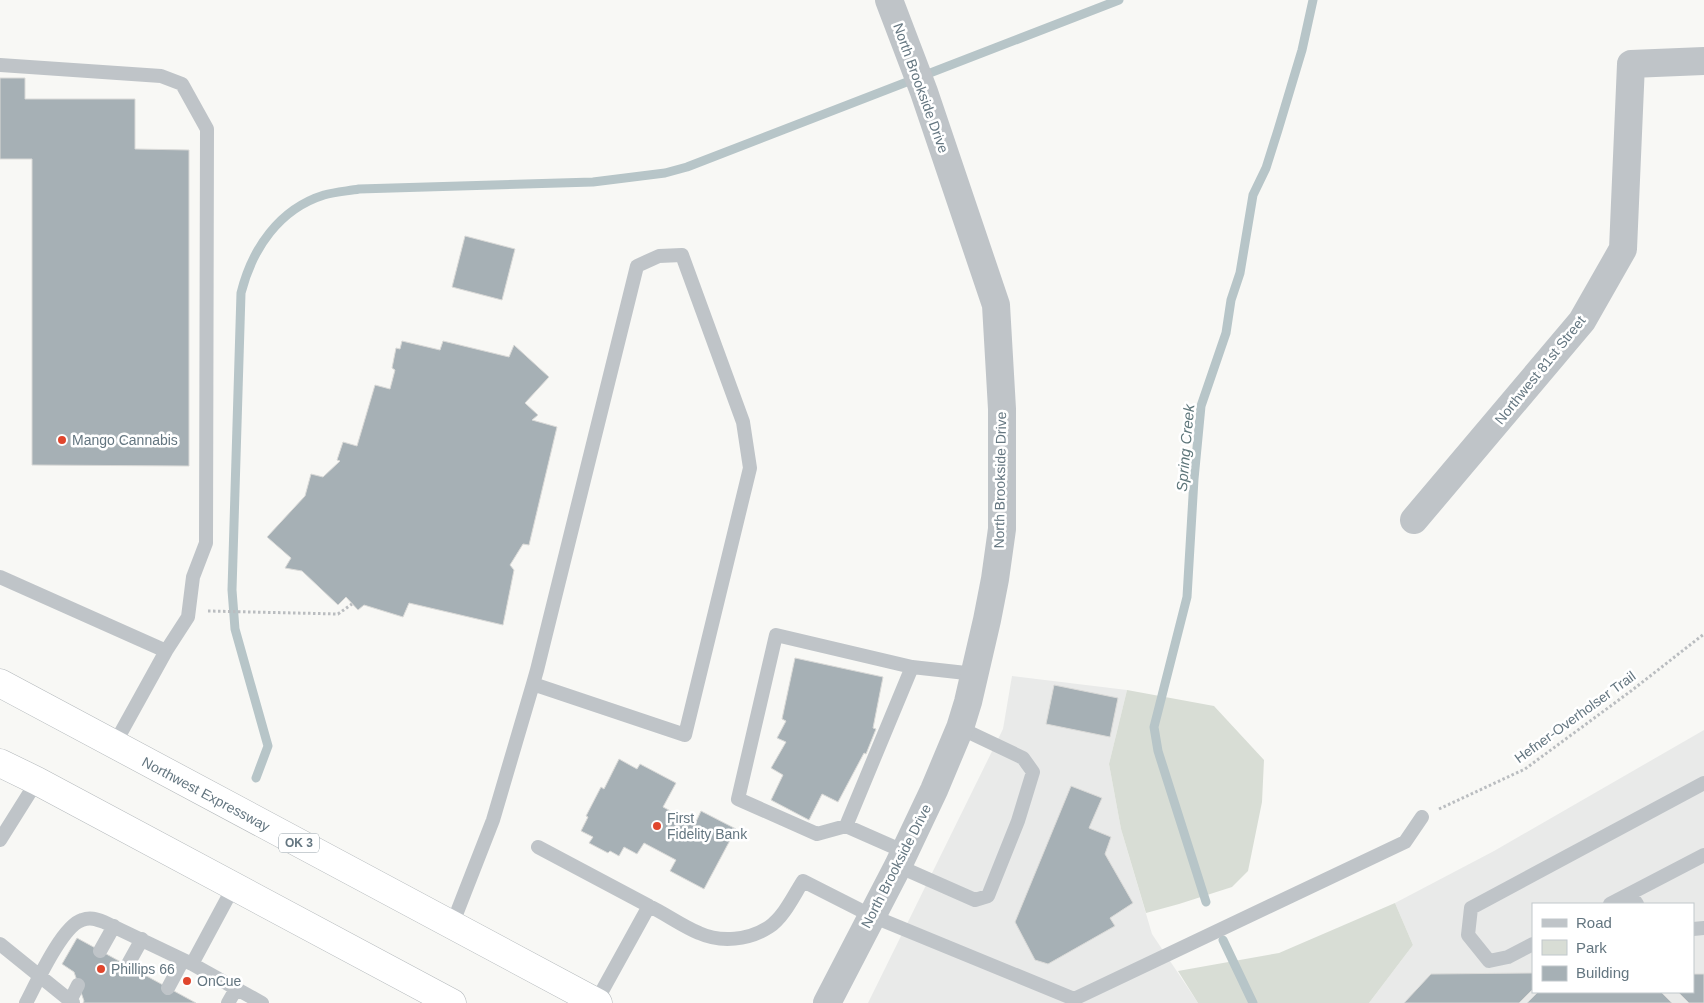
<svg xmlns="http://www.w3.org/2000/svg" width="1704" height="1003" viewBox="0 0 1704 1003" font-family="Arial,sans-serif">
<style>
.built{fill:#e9eae9;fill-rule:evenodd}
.green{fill:#d8ddd5}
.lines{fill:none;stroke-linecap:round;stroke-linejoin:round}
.stream{stroke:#b7c5c8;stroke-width:9}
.building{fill:#a6b0b5;stroke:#dadad8}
.trunk-casing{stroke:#b3b8bb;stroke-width:29}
.path{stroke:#babdc0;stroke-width:3;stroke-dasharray:2.5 2.5;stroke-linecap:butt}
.service{stroke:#bfc4c8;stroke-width:14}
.minor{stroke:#bfc4c8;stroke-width:28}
.trunk{stroke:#fff;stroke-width:28}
.poi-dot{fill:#e0462d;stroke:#fff;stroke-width:2}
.labels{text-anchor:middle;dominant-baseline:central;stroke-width:5;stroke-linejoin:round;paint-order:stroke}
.shield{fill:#fff;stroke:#929fa6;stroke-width:1}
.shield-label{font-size:12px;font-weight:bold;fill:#647680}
.street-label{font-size:14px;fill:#647680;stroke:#fff}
.poi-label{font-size:14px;fill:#647680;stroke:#fff;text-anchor:start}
.water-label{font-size:15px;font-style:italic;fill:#5e767a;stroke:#fff}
</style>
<rect width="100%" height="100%" fill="#f8f8f5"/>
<!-- built -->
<path class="built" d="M 1012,676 L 1127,690 L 1109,764 L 1121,829 L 1152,934 L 1198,1003 L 868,1003 L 1003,729 Z
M 1704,730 L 1704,1003 L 1369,1003 L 1413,945 L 1395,903 L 1494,851 ZM 1533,904 L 1693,904 L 1693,992 L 1533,992 Z"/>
<!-- green -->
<path class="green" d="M 1127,690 L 1214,706 L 1264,760 L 1262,802 L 1248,871 L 1232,887 L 1179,904 L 1146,913 L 1121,829 L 1109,764 Z
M 1395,903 L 1413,945 L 1369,1003 L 1198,1003 L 1178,971 L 1279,953 Z"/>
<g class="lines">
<!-- stream -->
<path class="stream" d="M 256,778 L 268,746 L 235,629 L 232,590 L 241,293 C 252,249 279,209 324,195 C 335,192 348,191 359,189 L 593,182 L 665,173 L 687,167 L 1119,0
M 1206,902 L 1158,751 L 1154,727 L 1187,597 L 1194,479 L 1201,406 L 1226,333 L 1231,300 L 1240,273 L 1253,195 L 1266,168 L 1278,130 L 1302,50 L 1313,0
M 1223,940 L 1253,1003"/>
</g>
<!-- building -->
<path class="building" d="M 0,78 L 25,78 L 25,99 L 135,99 L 135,149 L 189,150 L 189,466 L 32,465 L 32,159 L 0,159 Z
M 465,236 L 515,249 L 502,300 L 452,287 Z
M 402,341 L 440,350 L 443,341 L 509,357 L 514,345 L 549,377 L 525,403 L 538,415 L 532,420 L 557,427 L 529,545 L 523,544 L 510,565 L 514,570 L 503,625 L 409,603 L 403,617 L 364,605 L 358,610 L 346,597 L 338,605 L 302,571 L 285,568 L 291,558 L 267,537 L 305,496 L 311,474 L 323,477 L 340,461 L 337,460 L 343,442 L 357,446 L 375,385 L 390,389 L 395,370 L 392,368 L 396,348 L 400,349 Z
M 795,658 L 883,677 L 873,728 L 876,729 L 866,754 L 864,753 L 838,802 L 822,794 L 809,820 L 771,800 L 783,775 L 771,768 L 786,742 L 777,738 L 786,721 L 782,719 Z
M 1054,685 L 1118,698 L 1110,737 L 1046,724 Z
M 619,759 L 637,769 L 640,764 L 676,783 L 663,807 L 695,824 L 701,811 L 736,829 L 704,889 L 670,871 L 676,860 L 644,843 L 637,854 L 624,847 L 619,856 L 610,851 L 608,853 L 589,843 L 593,837 L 581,831 L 588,817 L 586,816 L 601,787 L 604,789 Z
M 1071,786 L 1102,798 L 1089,828 L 1111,837 L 1105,854 L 1133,903 L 1110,918 L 1115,926 L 1048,964 L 1035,960 L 1015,922 Z
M 77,938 L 196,1003 L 83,1003 L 84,1001 L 74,972 L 62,964 Z
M 1533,973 L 1533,989 L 1519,1003 L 1404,1003 L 1431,974 Z
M 1693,974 L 1704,974 L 1704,1003 L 1689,1003 L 1678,992 L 1693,992 Z
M 1538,992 L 1661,992 L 1672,1003 L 1527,1003 Z"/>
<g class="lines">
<!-- trunk casing -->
<g class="trunk-casing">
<path id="trunk" d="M 0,683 L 598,1003
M 0,763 L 37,781 L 452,1003"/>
</g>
<!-- path -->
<path class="path" d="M 208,611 L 338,614 L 352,604
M 1439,809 L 1525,769 L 1631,691 L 1704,634"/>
<!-- service -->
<path class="service" d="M 0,65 L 161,76 L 182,84 L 207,129 L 206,543 L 193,577 L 188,617 L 166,651 L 114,745
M 0,577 L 166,651
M 846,826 L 912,667
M 0,840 L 37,781
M 538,847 L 649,906 L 596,1002
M 905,852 L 846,826 L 817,834 L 738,799 L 776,635 L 912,667 L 975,674
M 898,866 L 975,900 L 988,896 L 1018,821 L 1033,772 L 1023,758 L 960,728
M 234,886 L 192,964 L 262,1003
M 1630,894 L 1637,904
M 1610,904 L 1704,855
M 649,906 C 666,914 682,926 699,933 C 721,943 749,940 769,927 C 784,917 794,895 803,881 L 872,916 L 1074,999 L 1405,842 L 1422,817
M 452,925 L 493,820 L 533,684 L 537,670 L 637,266 L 659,256 L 682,255 L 743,422 L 750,468 L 685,735 L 533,684
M 1693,929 L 1704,928
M 0,944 L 73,1003
M 1533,944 L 1508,957 L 1489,961 L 1468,935 L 1471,908 L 1704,783
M 100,951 L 114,926
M 127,966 L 142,939
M 168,988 L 183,960
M 70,1001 L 78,985
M 26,1003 C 36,984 62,926 82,920 C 90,917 96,919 104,922 L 192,964
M 228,1003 L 236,989"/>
<!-- minor -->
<path class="minor" d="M 1414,520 L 1582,321 L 1623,249 L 1631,64 L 1704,61
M 827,1003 L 898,866 L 934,790 L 960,728 L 968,702 L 987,620 L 995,579 L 1002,529 L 1002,409 L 996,305 L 924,92 L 889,0"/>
<!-- trunk -->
<use href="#trunk" class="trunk"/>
</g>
<!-- markers -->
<g class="poi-dot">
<circle cx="62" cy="440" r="5"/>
<circle cx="657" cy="826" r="5"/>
<circle cx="101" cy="969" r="5"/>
<circle cx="187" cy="981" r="5"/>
</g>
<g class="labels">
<!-- shield labels -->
<rect class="shield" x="279" y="833.5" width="40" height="19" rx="4"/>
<g class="shield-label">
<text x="299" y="843">OK 3</text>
</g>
<!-- street labels -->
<g class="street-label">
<text transform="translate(921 88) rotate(70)">North Brookside Drive</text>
<text transform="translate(1540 370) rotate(-51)">Northwest 81st Street</text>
<text transform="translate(1000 480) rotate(-89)">North Brookside Drive</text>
<text transform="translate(1575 717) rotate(-36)">Hefner-Overholser Trail</text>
<text transform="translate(206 794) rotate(28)">Northwest Expressway</text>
<text transform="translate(896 866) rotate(-63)">North Brookside Drive</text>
</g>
<!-- poi labels -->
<g class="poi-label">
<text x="72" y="440">Mango Cannabis</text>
<text x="667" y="818">First<tspan x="667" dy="16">Fidelity Bank</tspan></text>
<text x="111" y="969">Phillips 66</text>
<text x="197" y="981">OnCue</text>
</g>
<!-- water labels -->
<g class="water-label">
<text transform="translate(1185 448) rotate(-85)">Spring Creek</text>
</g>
</g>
<!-- legend -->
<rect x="1532" y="903" width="162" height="90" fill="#ffffff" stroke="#c1c8cc"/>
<rect x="1542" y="919" width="25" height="8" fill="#bfc4c8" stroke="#c1c8cc"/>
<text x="1576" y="928" font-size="15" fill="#647680">Road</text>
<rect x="1542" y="940" width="25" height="15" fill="#d8ddd5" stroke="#c1c8cc"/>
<text x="1576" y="953" font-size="15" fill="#647680">Park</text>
<rect x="1542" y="966" width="25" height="15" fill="#a6b0b5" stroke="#c1c8cc"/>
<text x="1576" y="978" font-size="15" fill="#647680">Building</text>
</svg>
